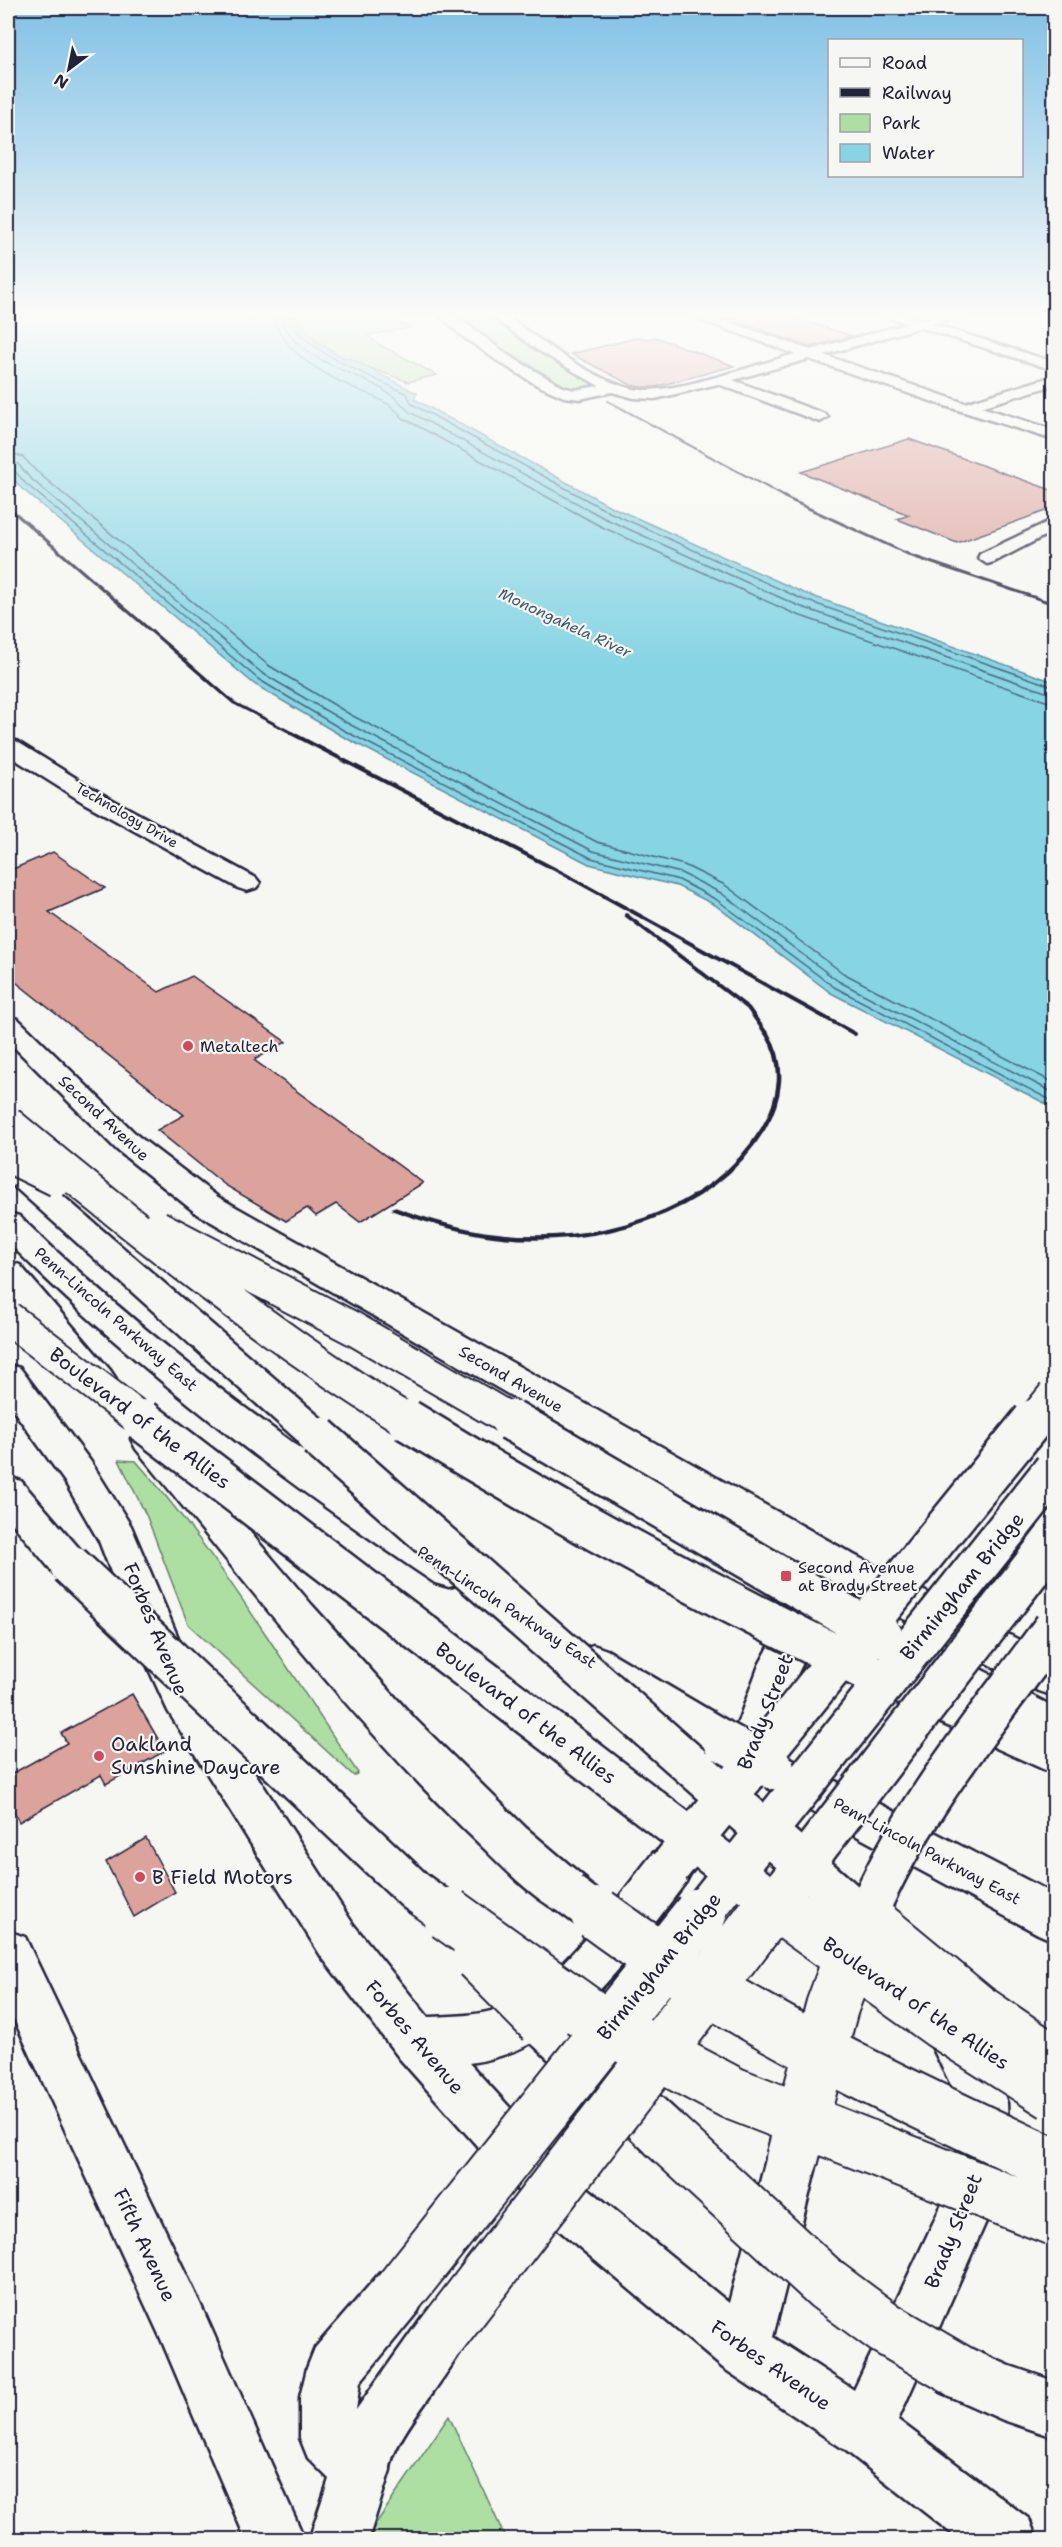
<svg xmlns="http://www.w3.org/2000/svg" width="1062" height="2547" viewBox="0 0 1062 2547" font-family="'Shantell Sans',sans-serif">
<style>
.green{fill:#acdfa1;stroke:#67806e;stroke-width:1.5}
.water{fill:#86d4e4;stroke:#5e8da0;stroke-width:1.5}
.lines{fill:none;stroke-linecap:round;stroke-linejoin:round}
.shore{stroke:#4a697f;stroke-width:1.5}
.building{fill:#dca29c;stroke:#22223b;stroke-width:1.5}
.minor-casing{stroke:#22223b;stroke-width:5}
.major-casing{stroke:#22223b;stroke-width:5}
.highway-casing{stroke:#22223b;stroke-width:5}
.minor{fill:#f6f6f2;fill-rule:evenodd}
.major{fill:#f6f6f2;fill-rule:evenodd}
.highway{fill:#f6f6f2;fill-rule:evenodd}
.rail-far3{stroke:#22223b;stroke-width:2}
.rail-far2{stroke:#22223b;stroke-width:3}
.rail-far1{stroke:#22223b;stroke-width:4}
.rail{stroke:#22223b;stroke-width:4.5}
.major-bridge-far2-casing{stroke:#22223b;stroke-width:36;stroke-linecap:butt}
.major-bridge-far1-casing{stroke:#22223b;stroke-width:45;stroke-linecap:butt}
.major-bridge-casing{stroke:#22223b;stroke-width:56;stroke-linecap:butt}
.highway-bridge-far2-casing{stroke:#22223b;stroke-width:36;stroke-linecap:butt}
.highway-bridge-far1-casing{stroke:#22223b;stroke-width:45;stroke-linecap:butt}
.highway-bridge-casing{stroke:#22223b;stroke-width:56;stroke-linecap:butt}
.major-bridge-far2{stroke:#f6f6f2;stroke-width:32}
.major-bridge-far1{stroke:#f6f6f2;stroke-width:40}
.major-bridge{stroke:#f6f6f2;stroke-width:52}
.highway-bridge-far2{stroke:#f6f6f2;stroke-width:32}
.highway-bridge-far1{stroke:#f6f6f2;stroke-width:40}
.highway-bridge{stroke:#f6f6f2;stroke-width:52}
.poi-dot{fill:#d1495b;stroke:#f6f6f2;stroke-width:2}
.labels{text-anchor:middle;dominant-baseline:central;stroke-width:4.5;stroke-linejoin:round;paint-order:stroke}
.far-street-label{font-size:14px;fill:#22223b;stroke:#f6f6f2}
.far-water-label{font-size:15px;font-style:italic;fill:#40576e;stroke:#f6f6f2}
.poi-label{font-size:16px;fill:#22223b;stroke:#f6f6f2;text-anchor:start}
.street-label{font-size:16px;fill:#22223b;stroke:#f6f6f2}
.near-street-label{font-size:20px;fill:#22223b;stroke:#f6f6f2}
.near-poi-label{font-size:20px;fill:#22223b;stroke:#f6f6f2;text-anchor:start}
</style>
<rect width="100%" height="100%" fill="#f6f6f2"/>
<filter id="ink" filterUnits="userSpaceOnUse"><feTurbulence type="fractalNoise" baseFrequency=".0167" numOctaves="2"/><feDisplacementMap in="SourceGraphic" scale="12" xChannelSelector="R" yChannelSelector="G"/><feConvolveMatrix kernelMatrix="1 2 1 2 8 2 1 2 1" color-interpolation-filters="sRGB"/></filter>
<g filter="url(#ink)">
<!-- green -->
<path class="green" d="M 292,313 L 386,317 L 411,328 L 366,335 L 382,346 L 437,375 L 408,382 L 343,358 L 316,340 Z
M 452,313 L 489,313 L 543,355 L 598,385 L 573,391 L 461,323 Z
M 119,1460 L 136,1461 C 221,1557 286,1668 358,1773 L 354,1776 L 188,1624 L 147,1517 Z
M 449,2416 L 506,2539 L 367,2540 L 366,2538 Z"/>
<!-- water -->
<path class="water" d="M 8,313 L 291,313 C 302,333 329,356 351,359 L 417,393 L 414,399 L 610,506 L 804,593 L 1054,682 L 1054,1108 L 831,993 L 715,905 L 677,886 L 589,864 L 340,735 L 254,684 L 20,487 L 8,472 Z"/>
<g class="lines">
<!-- shore -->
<path class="shore" d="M 270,313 C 285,353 318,372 356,389 C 374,397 390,402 403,418 L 600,526 L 795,614 L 1054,704
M 279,313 C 296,372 375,368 408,411 L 604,518 L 799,606 L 1054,695
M 287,313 C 299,351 372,376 407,394 L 412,404 L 607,511 L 802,599 L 1054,687
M 8,452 L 23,457 L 36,471 L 268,665 L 351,715 L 597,842 L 684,865 L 725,885 L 843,973 L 1054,1083
M 8,461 L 18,464 L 30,478 L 262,673 L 347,723 L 593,851 L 681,873 L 721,893 L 838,981 L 1054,1093
M 8,469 L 14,470 L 25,483 L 258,679 L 343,730 L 591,858 L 679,880 L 717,900 L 834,987 L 1054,1102"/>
</g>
<!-- building -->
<path class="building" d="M 716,313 L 780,313 L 852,336 L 809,347 Z
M 640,337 L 646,339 L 655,337 L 734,366 L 655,387 L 641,387 L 631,385 L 571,354 Z
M 909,439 L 1054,491 L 1054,508 L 957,543 L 897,519 L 909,515 L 801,472 Z
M 53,852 L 105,888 L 49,912 L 159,992 L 192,976 L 286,1042 L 254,1060 L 423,1183 L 360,1222 L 336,1204 L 316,1216 L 307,1208 L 286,1221 L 225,1185 L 157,1130 L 184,1115 L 8,976 L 8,871 Z
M 132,1694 L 165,1751 L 106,1784 L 101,1775 L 19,1822 L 8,1798 L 8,1776 L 67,1743 L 61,1733 Z
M 146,1838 L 175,1892 L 134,1917 L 106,1862 Z"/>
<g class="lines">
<!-- minor casing -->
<g class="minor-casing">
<path id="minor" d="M 437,313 L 452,313 L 509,356 L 563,387 L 574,390 L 599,386 L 536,349 L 488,313 L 504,313 C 535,338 596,382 634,389 C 668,396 758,364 795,354 L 682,313 L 703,313 L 810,350 L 947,313 L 970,313 L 824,355 L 965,403 L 1054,376 L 1054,385 L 981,407 L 1054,430 L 1054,440 L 942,405 L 809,359 L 733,380 L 825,414 L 828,417 L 820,422 L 718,384 L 655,399 L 634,398 L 612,392 L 580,399 L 564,397 L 537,385 L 499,362 L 462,336 Z
M 1054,519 L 1054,531 L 994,562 L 987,564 L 978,558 L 980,554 Z
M 8,739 L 16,741 L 100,793 L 256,878 L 260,883 L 256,888 L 247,891 L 238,888 L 84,803 L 8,755 Z"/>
</g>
<!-- major casing -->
<g class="major-casing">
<path id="major" d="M 875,313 L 897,313 L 1054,362 L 1054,370 Z
M 8,1017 L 18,1019 L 138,1136 L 218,1197 L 854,1555 L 1054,1658 L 1054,1696 L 1039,1691 L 847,1589 L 815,1638 L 794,1681 L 756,1787 L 741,1793 L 726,1787 L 719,1773 L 759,1665 L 787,1614 L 815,1572 L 196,1213 L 117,1150 L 8,1041 Z
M 8,1364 L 20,1368 L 91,1462 L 131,1526 L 198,1685 L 353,1924 L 428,2017 C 452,2016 478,2016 501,2008 C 557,1988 617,1897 654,1852 L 670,1845 L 686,1852 L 693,1867 L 686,1882 C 627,1958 572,2049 469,2063 L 545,2146 L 589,2189 L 729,2303 L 766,2159 L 774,2141 L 792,2133 L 810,2141 L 818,2159 L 773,2337 L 854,2390 L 944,2200 L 958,2148 L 959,2115 L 954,2091 L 926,2035 L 933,2018 L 950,2011 L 967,2018 L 992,2061 L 1007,2103 L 1009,2148 L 992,2208 L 898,2420 L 1029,2519 L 1037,2540 L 960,2540 L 845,2450 L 723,2368 L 553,2225 L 509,2182 L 400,2059 L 321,1956 L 168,1711 L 146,1663 L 99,1541 L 65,1482 L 8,1403 Z
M 8,1931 L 25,1937 L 199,2301 L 305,2540 L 246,2540 L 161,2339 L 8,2006 Z
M 399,2265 L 418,2273 L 426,2292 L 418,2311 L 360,2382 L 356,2410 L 422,2317 L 441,2309 L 460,2317 L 468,2336 C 453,2374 392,2436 390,2470 L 368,2540 L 309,2540 L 329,2479 L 308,2458 L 300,2438 L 300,2397 L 307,2368 L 315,2348 L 380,2273 Z"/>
</g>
<!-- highway casing -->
<g class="highway-casing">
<path id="highway" d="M 8,1155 L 19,1158 L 331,1427 L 336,1437 L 331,1447 L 318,1451 L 305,1447 L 8,1181 Z
M 8,1213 L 19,1216 C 155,1347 305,1457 463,1559 L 469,1571 L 463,1583 L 449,1587 L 435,1583 C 283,1481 138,1372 8,1242 Z
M 8,1261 L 20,1265 L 110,1370 L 116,1379 L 110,1388 L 98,1392 L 86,1388 L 8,1295 Z
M 149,1425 L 162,1429 L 312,1605 L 416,1720 L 526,1828 L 585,1878 L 592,1894 L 585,1910 L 569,1916 C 533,1902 497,1860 468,1833 C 347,1715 244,1580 136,1449 L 131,1439 L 136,1429 Z
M 8,1477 L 21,1481 L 84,1554 L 89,1565 L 84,1576 L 70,1581 L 56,1576 L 8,1518 Z
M 889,1622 L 1054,1707 L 1054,1774 L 850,1682 L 844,1669 L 850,1656 L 865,1651 L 892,1662 L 875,1652 L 869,1640 L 875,1628 Z
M 593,1645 L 607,1650 L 738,1727 L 744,1741 L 738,1755 L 723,1760 L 708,1755 L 579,1676 L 573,1663 L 579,1650 Z
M 783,1754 L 1054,1894 L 1054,1941 L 1038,1934 L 768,1788 L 761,1774 L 768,1760 Z
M 543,1997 L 560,2004 L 685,2119 L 692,2137 L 685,2155 L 667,2162 L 649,2155 L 526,2038 L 519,2021 L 526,2004 Z
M 960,2344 L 1010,2366 L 1054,2381 L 1054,2437 L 1003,2420 L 940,2392 L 932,2372 L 940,2352 Z"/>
</g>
<!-- minor -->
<use href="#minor" class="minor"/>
<!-- major -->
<use href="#major" class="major"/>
<!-- highway -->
<use href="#highway" class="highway"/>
<!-- rail-far3 -->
<path class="rail-far3" d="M 608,401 L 787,498"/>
<!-- rail-far2 -->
<path class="rail-far2" d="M 784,497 L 912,556 L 1054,604
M 8,507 L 234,703 L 294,734"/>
<!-- rail-far1 -->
<path class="rail-far1" d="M 291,733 L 564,874 L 855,1034
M 626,915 L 748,1008 L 768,1036"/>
<!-- rail -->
<path class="rail" d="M 394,1209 C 427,1221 460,1231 495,1235 C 593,1247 709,1217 763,1129 C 781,1099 786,1065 767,1034"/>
<!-- major-bridge-far2 casing -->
<g class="major-bridge-far2-casing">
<path id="major-bridge-far2" d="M 1032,1422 L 1054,1395"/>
</g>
<!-- major-bridge-far1 casing -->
<g class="major-bridge-far1-casing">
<path id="major-bridge-far1" d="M 670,1867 L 1033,1420
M 699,1916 L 1054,1470
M 764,1916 L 1054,1539
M 866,1916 C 911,1809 986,1721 1054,1628"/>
</g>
<!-- major-bridge casing -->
<g class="major-bridge-casing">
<path id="major-bridge" d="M 792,2159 L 832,2007 L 866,1914
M 399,2292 L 700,1914
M 441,2336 L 765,1914"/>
</g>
<!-- highway-bridge-far2 casing -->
<g class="highway-bridge-far2-casing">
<path id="highway-bridge-far2" d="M 8,1123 C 137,1230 267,1334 409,1422
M 8,1156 L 57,1180
M 158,1227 L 354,1329 L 514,1422
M 8,1318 L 144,1422"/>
</g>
<!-- highway-bridge-far1 casing -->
<g class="highway-bridge-far1-casing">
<path id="highway-bridge-far1" d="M 142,1420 L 792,1916
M 407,1420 C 555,1511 706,1593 862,1668
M 511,1420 L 883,1637
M 318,1437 L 862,1916
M 70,1565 L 415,1891 L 450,1916
M 723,1741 L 774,1769
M 569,1894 L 599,1916"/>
</g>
<!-- highway-bridge casing -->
<g class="highway-bridge-casing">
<path id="highway-bridge" d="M 448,1914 L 603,2025 L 732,2093 L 1054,2219
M 597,1914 C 737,2018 896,2092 1054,2165
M 790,1914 L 942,2023 L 1054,2094
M 860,1914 L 975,2009 L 1054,2063
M 479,1956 L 543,2021
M 667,2137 L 827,2285 L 885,2328 L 960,2372"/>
</g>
<!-- major-bridge-far2 -->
<use href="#major-bridge-far2" class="major-bridge-far2"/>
<!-- major-bridge-far1 -->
<use href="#major-bridge-far1" class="major-bridge-far1"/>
<!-- major-bridge -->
<use href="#major-bridge" class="major-bridge"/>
<!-- highway-bridge-far2 -->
<use href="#highway-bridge-far2" class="highway-bridge-far2"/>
<!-- highway-bridge-far1 -->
<use href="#highway-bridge-far1" class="highway-bridge-far1"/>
<!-- highway-bridge -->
<use href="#highway-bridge" class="highway-bridge"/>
</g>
</g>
<!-- sky -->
<linearGradient id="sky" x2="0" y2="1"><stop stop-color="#81c1e6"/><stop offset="0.47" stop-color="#fbfbf9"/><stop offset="1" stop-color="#fbfbf9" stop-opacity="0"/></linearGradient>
<rect width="1062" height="670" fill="url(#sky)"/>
<!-- markers -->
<g class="poi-dot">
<circle cx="188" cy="1046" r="6"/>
<rect x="780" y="1570" width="12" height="12" rx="3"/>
<circle cx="99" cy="1756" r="6"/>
<circle cx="140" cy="1877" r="6"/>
</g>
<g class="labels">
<!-- far-street labels -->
<g class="far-street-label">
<text transform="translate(127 815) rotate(30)">Technology Drive</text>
</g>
<!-- far-water labels -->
<g class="far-water-label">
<text transform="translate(565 623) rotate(25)">Monongahela River</text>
</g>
<!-- poi labels -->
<g class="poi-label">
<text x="200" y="1046">Metaltech</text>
<text x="798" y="1567">Second Avenue<tspan x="798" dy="18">at Brady Street</tspan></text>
</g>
<!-- street labels -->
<g class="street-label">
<text transform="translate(104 1118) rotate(43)">Second Avenue</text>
<text transform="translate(116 1319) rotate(41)">Penn-Lincoln Parkway East</text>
<text transform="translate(511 1379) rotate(30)">Second Avenue</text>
<text transform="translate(507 1607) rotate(33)">Penn-Lincoln Parkway East</text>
<text transform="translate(927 1851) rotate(28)">Penn-Lincoln Parkway East</text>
</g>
<!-- near-street labels -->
<g class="near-street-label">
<text transform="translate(140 1418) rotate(37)">Boulevard of the Allies</text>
<text transform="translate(962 1586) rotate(-51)">Birmingham Bridge</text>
<text transform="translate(156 1629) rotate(68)">Forbes Avenue</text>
<text transform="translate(765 1712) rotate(-69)">Brady Street</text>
<text transform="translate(526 1713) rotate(37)">Boulevard of the Allies</text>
<text transform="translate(659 1966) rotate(-51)">Birmingham Bridge</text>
<text transform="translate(916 2003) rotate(34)">Boulevard of the Allies</text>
<text transform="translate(415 2037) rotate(50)">Forbes Avenue</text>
<text transform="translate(953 2231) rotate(-68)">Brady Street</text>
<text transform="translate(145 2245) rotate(65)">Fifth Avenue</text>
<text transform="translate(771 2365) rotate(35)">Forbes Avenue</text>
</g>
<!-- near-poi labels -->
<g class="near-poi-label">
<text x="111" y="1744">Oakland<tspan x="111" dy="23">Sunshine Daycare</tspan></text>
<text x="152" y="1877">B Field Motors</text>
</g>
</g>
<!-- margin -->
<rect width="1062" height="2547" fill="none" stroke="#f6f6f2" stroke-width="30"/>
<rect x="15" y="15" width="1032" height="2517" fill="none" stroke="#22223b" stroke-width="2" filter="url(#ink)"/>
<!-- legend -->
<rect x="828" y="39" width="195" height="138" fill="#f6f6f2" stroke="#a1a1a9" stroke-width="1.5"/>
<rect x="840" y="58" width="30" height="9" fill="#f6f6f2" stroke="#a1a1a9" stroke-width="1.5"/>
<text x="882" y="69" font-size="18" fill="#22223b">Road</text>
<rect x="840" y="88" width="30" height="9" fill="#22223b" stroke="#a1a1a9" stroke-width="1.5"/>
<text x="882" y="99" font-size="18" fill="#22223b">Railway</text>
<rect x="840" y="114" width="30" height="18" fill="#acdfa1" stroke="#a1a1a9" stroke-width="1.5"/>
<text x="882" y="129" font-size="18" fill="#22223b">Park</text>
<rect x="840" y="144" width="30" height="18" fill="#86d4e4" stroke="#a1a1a9" stroke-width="1.5"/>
<text x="882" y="159" font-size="18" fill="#22223b">Water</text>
<!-- north arrow -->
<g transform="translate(69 69) rotate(212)" stroke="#f6f6f2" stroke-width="4.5" paint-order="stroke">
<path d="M0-4.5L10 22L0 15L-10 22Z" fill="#22223b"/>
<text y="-9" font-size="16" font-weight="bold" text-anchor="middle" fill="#22223b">N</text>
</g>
</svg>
